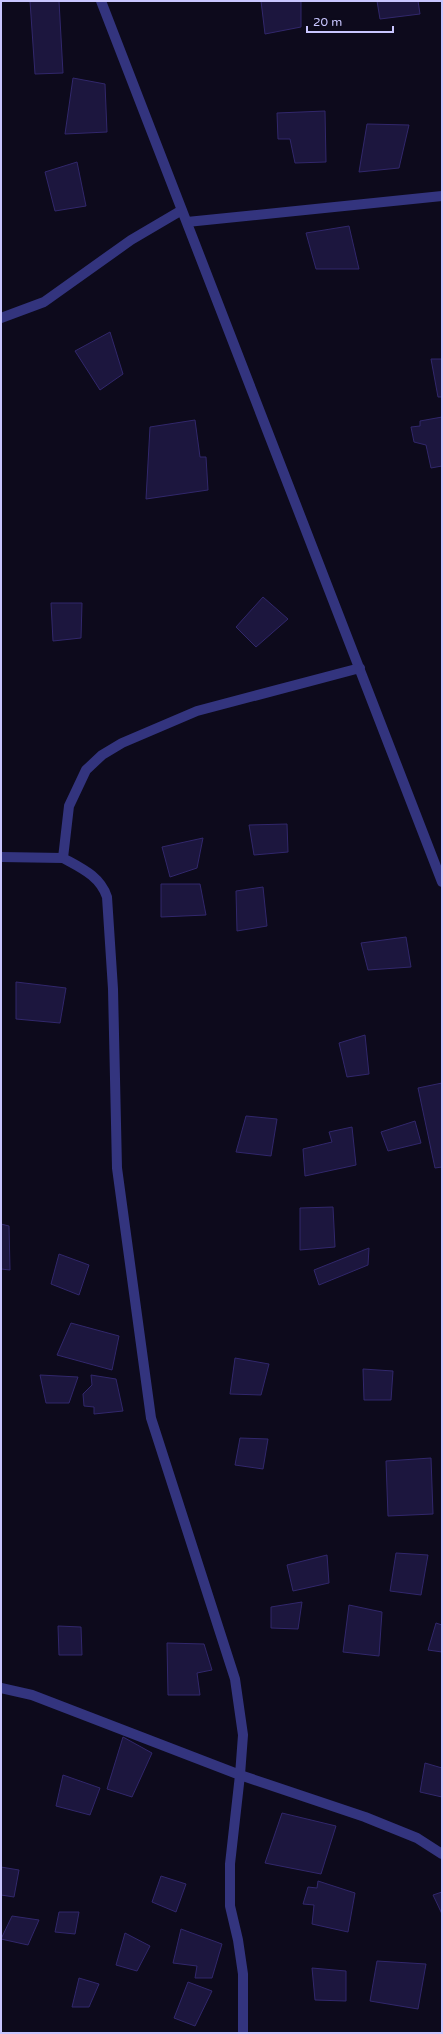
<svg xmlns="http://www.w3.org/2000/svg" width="443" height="2034" viewBox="0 0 443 2034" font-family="'Varela Round',sans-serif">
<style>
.building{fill:#1c163e;stroke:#31276b}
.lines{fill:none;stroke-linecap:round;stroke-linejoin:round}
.minor{stroke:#33347e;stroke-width:10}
</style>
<rect width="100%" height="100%" fill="#0d0a1c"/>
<!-- building -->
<path class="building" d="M 30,1 L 59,1 L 63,73 L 35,74 Z
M 261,1 L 301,1 L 301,27 L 265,34 Z
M 377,1 L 418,1 L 420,14 L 380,19 Z
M 73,78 L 105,84 L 107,132 L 65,134 Z
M 325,111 L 326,162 L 295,163 L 290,139 L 278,139 L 277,113 Z
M 367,124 L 409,125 L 399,168 L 359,172 Z
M 77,162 L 86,206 L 55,211 L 45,172 Z
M 349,226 L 359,269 L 316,269 L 306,233 Z
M 110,332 L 123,374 L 100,390 L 75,351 Z
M 431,359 L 442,359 L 442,397 L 438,397 Z
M 442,417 L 442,466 L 431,468 L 426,445 L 414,442 L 411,427 L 420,426 L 420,421 Z
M 195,420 L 200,457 L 206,457 L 208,490 L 146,499 L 150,427 Z
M 263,597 L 288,619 L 256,647 L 236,627 Z
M 51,603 L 82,603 L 81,638 L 53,641 Z
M 287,824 L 288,852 L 254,855 L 249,825 Z
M 203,838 L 197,868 L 170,877 L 162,847 Z
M 161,884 L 200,884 L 206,915 L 161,917 Z
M 263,887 L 267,926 L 237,931 L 236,891 Z
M 406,937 L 411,967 L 368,970 L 361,943 Z
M 16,982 L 66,988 L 60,1023 L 16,1019 Z
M 365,1035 L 369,1074 L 347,1077 L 339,1043 Z
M 442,1083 L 442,1167 L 435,1168 L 418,1088 Z
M 246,1116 L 277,1119 L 271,1156 L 236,1152 Z
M 415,1121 L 421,1143 L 388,1151 L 381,1132 Z
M 352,1127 L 356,1165 L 305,1176 L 303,1149 L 332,1142 L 329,1132 Z
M 333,1207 L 335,1247 L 300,1250 L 300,1208 Z
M 1,1224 L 9,1226 L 10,1270 L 1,1269 Z
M 369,1248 L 368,1265 L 319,1285 L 314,1270 Z
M 59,1254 L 89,1265 L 79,1295 L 51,1284 Z
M 71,1323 L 119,1336 L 112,1370 L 57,1355 Z
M 235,1358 L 269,1364 L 261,1395 L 230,1394 Z
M 363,1369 L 393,1371 L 391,1400 L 364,1400 Z
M 40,1375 L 78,1377 L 69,1403 L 46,1403 Z
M 91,1375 L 116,1379 L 123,1411 L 94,1414 L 94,1407 L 84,1406 L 83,1394 L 92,1385 Z
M 240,1438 L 268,1439 L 263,1469 L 235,1465 Z
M 431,1458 L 433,1514 L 388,1516 L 386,1461 Z
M 396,1553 L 428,1555 L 421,1595 L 390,1591 Z
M 327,1555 L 329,1583 L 293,1591 L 287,1565 Z
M 302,1602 L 298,1629 L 271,1628 L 271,1607 Z
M 349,1605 L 382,1612 L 379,1656 L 343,1652 Z
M 436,1623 L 442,1625 L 442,1652 L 428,1650 Z
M 58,1626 L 81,1627 L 82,1655 L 59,1655 Z
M 167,1643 L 204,1644 L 212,1670 L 197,1673 L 200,1695 L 168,1695 Z
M 123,1737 L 152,1753 L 132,1797 L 107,1789 Z
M 425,1763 L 442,1768 L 442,1797 L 420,1792 Z
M 63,1775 L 100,1788 L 90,1815 L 56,1806 Z
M 282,1813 L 336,1826 L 321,1874 L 265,1863 Z
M 1,1867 L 19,1870 L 14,1897 L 1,1895 Z
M 161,1876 L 186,1884 L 176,1912 L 152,1902 Z
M 318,1881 L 355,1893 L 348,1932 L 312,1924 L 314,1905 L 303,1904 L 308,1887 L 317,1888 Z
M 442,1892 L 442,1914 L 433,1895 Z
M 59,1912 L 79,1912 L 75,1934 L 55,1932 Z
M 12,1916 L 39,1920 L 28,1945 L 1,1939 Z
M 181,1929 L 222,1944 L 212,1978 L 195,1978 L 197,1966 L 173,1963 Z
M 125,1933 L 150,1946 L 137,1971 L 116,1965 Z
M 377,1961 L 426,1964 L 418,2009 L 370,2001 Z
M 312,1968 L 346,1971 L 346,2001 L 315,2000 Z
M 79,1978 L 99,1984 L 89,2007 L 72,2007 Z
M 188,1982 L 212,1991 L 195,2026 L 174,2018 Z"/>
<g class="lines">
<!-- minor -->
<path class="minor" d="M 101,1 L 442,882
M 187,222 L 442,196
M 1,318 L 44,302 L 131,240 L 182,210
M 1,857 L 63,858 L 69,806 L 86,770 L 102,755 L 122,743 L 197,711 L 360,668
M 63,858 C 81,868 100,876 107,897 L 113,989 L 117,1168 L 151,1418 L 235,1679 L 243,1735 L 240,1775 L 230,1864 L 230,1906 L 238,1940 L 243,1974 L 243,2033
M 1,1688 L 32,1695 L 240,1775 L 365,1817 L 417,1838 L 442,1854"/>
</g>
<!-- border -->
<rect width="443" height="2034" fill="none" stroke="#c9c6ff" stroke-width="4"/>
<!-- scale -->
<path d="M307 26v6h86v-6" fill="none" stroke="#c9c6ff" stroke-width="2"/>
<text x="313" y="26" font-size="12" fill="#c9c6ff" stroke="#0d0a1c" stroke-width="3" paint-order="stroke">20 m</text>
</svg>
